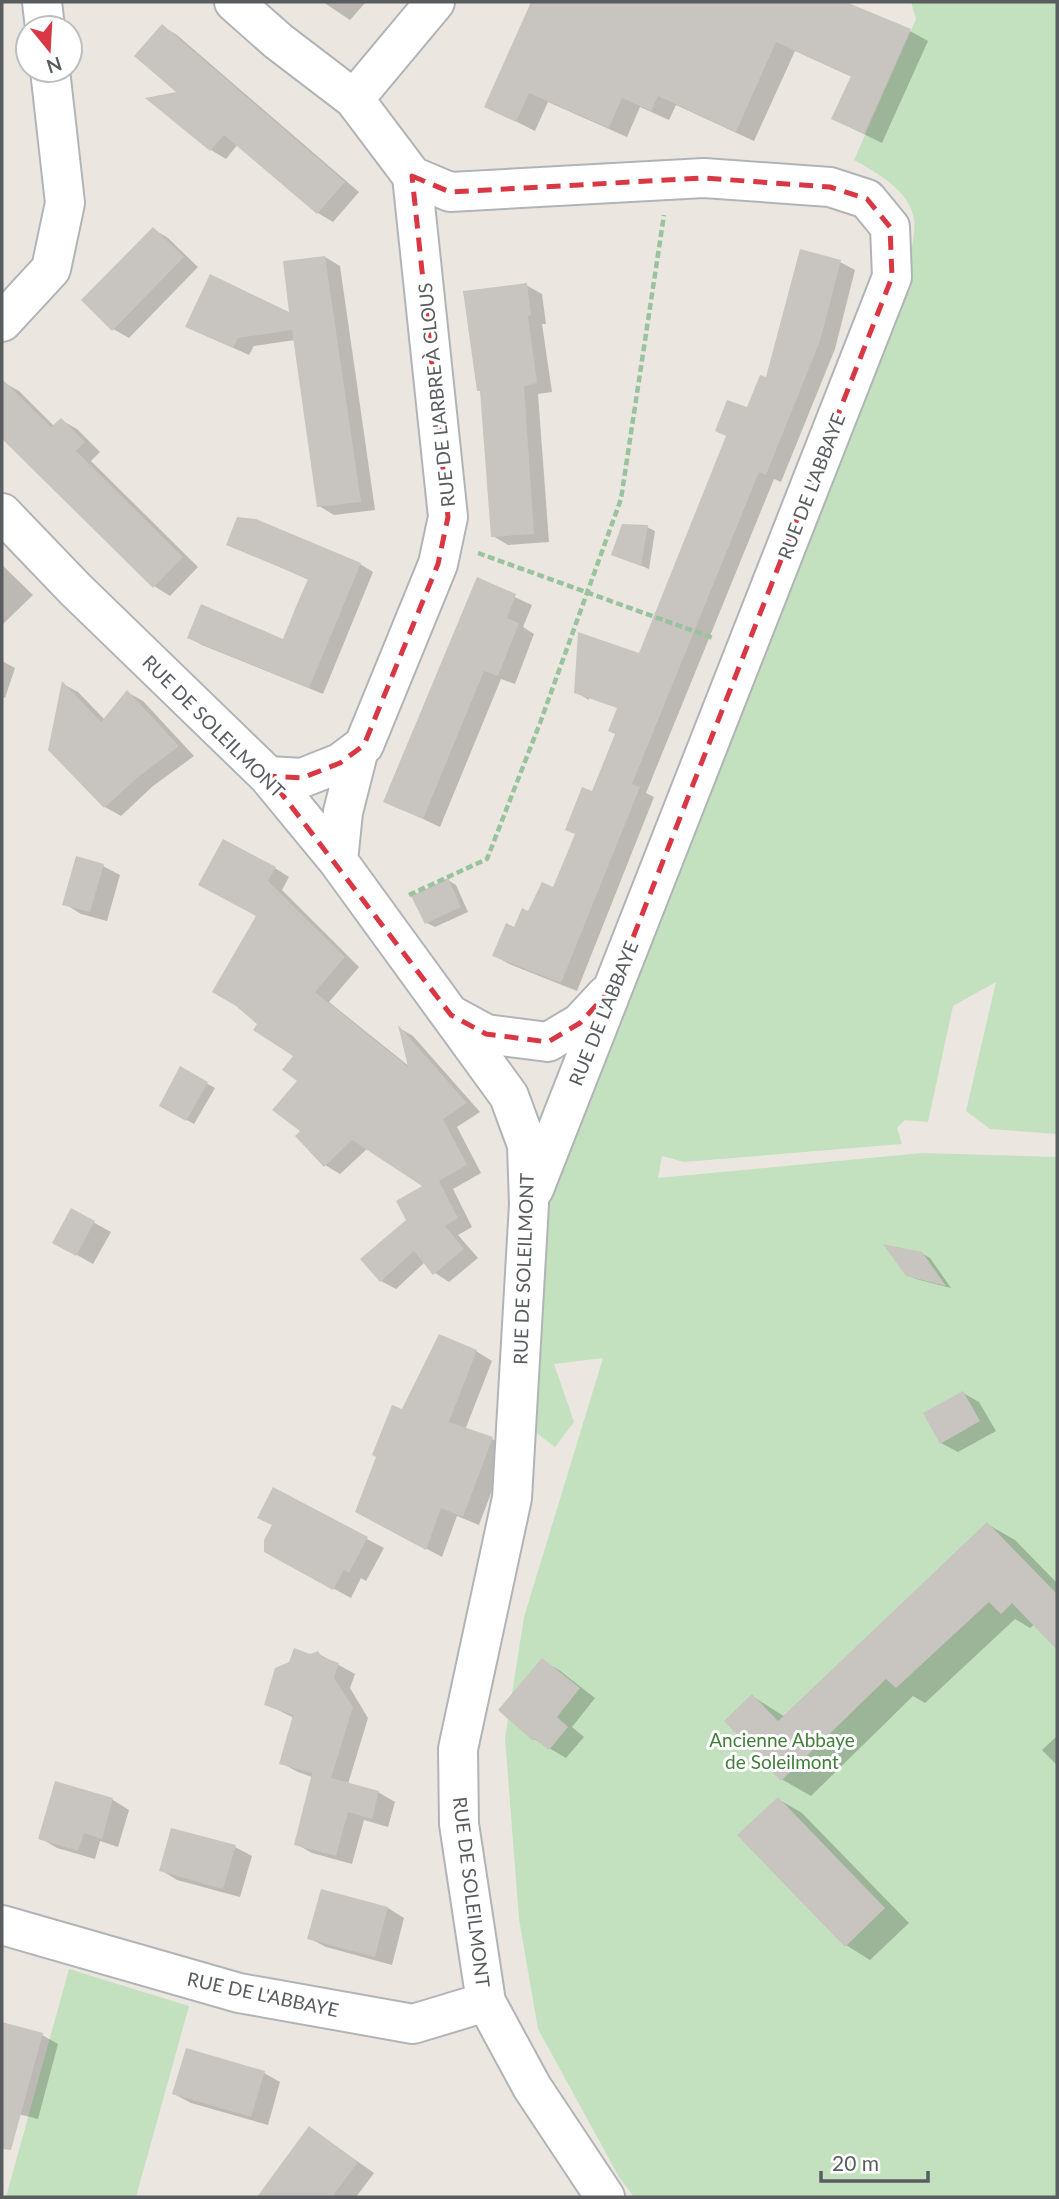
<svg xmlns="http://www.w3.org/2000/svg" width="1059" height="2199" viewBox="0 0 1059 2199" font-family="Lato,sans-serif">
<style>
.green{fill:#c3e1be}
.shadow{fill:#0003}
.building{fill:#c8c4c0}
.lines{fill:none;stroke-linecap:round;stroke-linejoin:round}
.minor-casing{stroke:#b1b4b7;stroke-width:42}
.path{stroke:#99c39e;stroke-width:4.5;stroke-dasharray:7 3.5;stroke-linecap:butt}
.minor{stroke:#fff;stroke-width:38}
.marked{fill:none;stroke:#da3744;stroke-width:5;stroke-dasharray:14 9;stroke-linejoin:round}
.labels{text-anchor:middle;dominant-baseline:central;stroke-width:6;stroke-linejoin:round;paint-order:stroke}
.street-label{font-size:19px;fill:#595d60;stroke:#fff}
.park-label{font-size:19px;fill:#417e3a;stroke:#fff}
</style>
<rect width="100%" height="100%" fill="#ebe7e0"/>
<!-- green -->
<path class="green" d="M 911,2 L 1057,2 L 1057,1134 L 990,1129 L 966,1111 L 996,982 L 953,1006 L 928,1122 L 905,1120 L 897,1128 L 902,1144 L 684,1162 L 662,1156 L 658,1178 L 922,1153 L 1057,1157 L 1057,2197 L 634,2197 L 619,2177 L 538,2029 L 519,1919 L 505,1738 L 524,1617 L 603,1358 L 554,1364 L 574,1422 L 555,1447 L 534,1431 L 542,1218 L 662,900 L 898,304 C 903,283 917,239 914,219 C 909,190 877,173 854,160 L 916,19 Z
M 69,1969 L 189,2006 L 136,2197 L 6,2197 Z"/>
<!-- shadow -->
<path class="shadow" d="M 323,2 L 366,2 L 350,20 Z
M 533,2 L 844,2 L 910,31 L 928,41 L 882,143 L 833,119 L 852,77 L 795,51 L 754,141 L 676,105 L 669,120 L 640,107 L 627,137 L 548,102 L 535,131 L 486,106 Z
M 162,26 L 177,35 L 359,192 L 333,222 L 318,213 L 238,144 L 226,159 L 211,150 L 149,99 L 180,94 Z
M 153,229 L 168,238 L 198,267 L 129,338 L 113,329 Z
M 325,257 L 340,266 L 375,510 L 334,515 L 319,506 L 295,340 L 254,346 L 249,355 L 187,327 L 291,315 Z
M 840,262 L 855,270 L 835,349 L 781,482 L 774,479 L 646,793 L 654,797 L 577,991 L 509,964 L 494,955 L 529,913 L 554,890 L 625,710 L 589,697 L 589,700 L 576,692 L 640,656 L 728,437 L 748,409 Z
M 526,285 L 542,294 L 546,324 L 542,324 L 552,392 L 538,394 L 549,542 L 508,545 L 493,536 L 482,392 Z
M 3,382 L 19,391 L 54,426 L 61,420 L 77,429 L 100,452 L 91,461 L 198,567 L 170,596 L 154,586 L 2,437 Z
M 647,527 L 655,531 L 649,569 L 613,554 Z
M 228,544 L 360,564 L 373,572 L 323,694 L 202,645 L 189,638 L 284,641 L 309,580 Z
M 2,565 L 33,595 L 2,625 Z
M 478,580 L 532,605 L 523,627 L 534,634 L 515,684 L 501,679 L 440,827 L 385,801 Z
M 2,661 L 15,668 L 5,698 L 2,697 Z
M 63,684 L 78,692 L 105,720 L 127,692 L 143,701 L 194,756 L 153,786 L 121,816 L 105,807 Z
M 103,866 L 120,875 L 107,921 L 81,914 L 65,904 Z
M 275,868 L 289,877 L 282,890 L 359,967 L 329,1002 L 410,1067 L 401,1029 L 413,1036 L 480,1112 L 457,1127 L 481,1173 L 453,1189 L 472,1227 L 458,1235 L 478,1258 L 449,1282 L 435,1273 L 425,1262 L 396,1289 L 381,1281 L 426,1186 L 368,1148 L 340,1174 L 325,1165 L 303,1131 L 296,1055 L 260,1023 L 259,916 L 215,893 Z
M 448,880 L 456,885 L 468,912 L 435,927 L 427,923 Z
M 181,1069 L 215,1088 L 194,1124 L 161,1105 Z
M 71,1210 L 111,1232 L 93,1264 L 54,1242 Z
M 921,1253 L 930,1258 L 951,1288 L 916,1279 L 907,1274 Z
M 476,1351 L 492,1361 L 465,1430 L 492,1439 L 508,1448 L 479,1525 L 457,1516 L 442,1557 L 373,1520 L 403,1411 Z
M 963,1393 L 979,1402 L 996,1431 L 958,1452 L 941,1443 Z
M 274,1490 L 384,1548 L 366,1581 L 361,1578 L 351,1598 L 283,1561 L 274,1525 Z
M 987,1524 L 1015,1540 L 1057,1583 L 1057,1648 L 1035,1624 L 1030,1628 L 1015,1619 L 925,1703 L 913,1696 L 811,1796 L 783,1780 L 726,1721 L 752,1696 L 785,1717 Z
M 317,1653 L 355,1674 L 350,1688 L 368,1718 L 348,1784 L 378,1792 L 395,1802 L 388,1827 L 364,1820 L 352,1864 L 312,1853 L 296,1844 L 312,1777 L 298,1772 L 281,1763 L 294,1718 L 266,1704 L 311,1655 Z
M 543,1661 L 559,1670 L 595,1698 L 572,1727 L 584,1737 L 566,1758 L 534,1739 Z
M 1057,1736 L 1057,1765 L 1042,1750 Z
M 56,1783 L 113,1800 L 129,1810 L 118,1847 L 100,1841 L 95,1859 L 57,1848 L 40,1838 Z
M 778,1799 L 802,1813 L 909,1923 L 870,1960 L 846,1945 Z
M 235,1847 L 252,1856 L 240,1897 L 177,1880 L 161,1870 Z
M 322,1891 L 388,1908 L 404,1918 L 392,1965 L 326,1947 L 309,1938 Z
M 2,2023 L 42,2035 L 58,2044 L 38,2119 L 2,2110 Z
M 264,2073 L 280,2082 L 268,2125 L 191,2103 L 174,2094 Z
M 310,2128 L 374,2173 L 356,2197 L 259,2197 Z"/>
<!-- building -->
<path class="building" d="M 531,2 L 846,2 L 911,29 L 864,134 L 831,119 L 851,76 L 776,42 L 736,132 L 658,96 L 651,111 L 622,98 L 609,128 L 529,93 L 516,122 L 484,107 Z
M 162,24 L 345,182 L 317,214 L 224,135 L 210,151 L 145,98 L 176,92 L 134,56 Z
M 153,227 L 184,257 L 112,331 L 81,300 Z
M 800,249 L 841,260 L 820,341 L 766,475 L 759,472 L 632,784 L 640,787 L 561,983 L 492,956 L 506,923 L 514,927 L 522,908 L 528,911 L 542,882 L 553,887 L 575,834 L 565,830 L 582,787 L 592,791 L 615,734 L 608,731 L 617,708 L 574,693 L 578,632 L 639,653 L 726,436 L 715,431 L 727,400 L 747,407 L 760,375 L 766,377 Z
M 325,256 L 361,502 L 317,507 L 292,330 L 238,338 L 233,348 L 185,327 L 210,274 L 289,312 L 283,261 Z
M 527,283 L 531,315 L 528,316 L 537,383 L 524,386 L 534,534 L 491,537 L 480,391 L 477,391 L 463,291 Z
M 2,379 L 51,427 L 61,418 L 85,442 L 76,451 L 183,557 L 153,588 L 2,439 Z
M 237,517 L 256,519 L 361,563 L 309,688 L 187,638 L 201,604 L 283,639 L 295,609 L 308,579 L 226,545 Z
M 622,524 L 648,525 L 641,566 L 611,555 Z
M 477,577 L 516,594 L 507,618 L 519,623 L 498,676 L 484,671 L 423,819 L 383,802 Z
M 62,681 L 101,722 L 127,690 L 179,746 L 137,778 L 104,808 L 48,750 Z
M 223,839 L 276,867 L 268,881 L 345,957 L 315,992 L 408,1067 L 398,1025 L 467,1103 L 443,1119 L 467,1165 L 439,1181 L 458,1218 L 445,1226 L 464,1249 L 433,1275 L 414,1251 L 380,1282 L 360,1259 L 406,1220 L 396,1201 L 422,1186 L 352,1140 L 324,1167 L 295,1136 L 300,1131 L 272,1110 L 297,1081 L 282,1070 L 293,1056 L 253,1030 L 257,1024 L 236,1006 L 212,992 L 256,916 L 198,885 Z
M 76,856 L 104,864 L 90,912 L 62,905 Z
M 448,878 L 461,907 L 425,924 L 411,896 Z
M 180,1066 L 208,1082 L 186,1121 L 159,1106 Z
M 71,1208 L 95,1221 L 76,1256 L 52,1243 Z
M 883,1244 L 922,1252 L 946,1286 L 906,1276 Z
M 439,1334 L 477,1350 L 449,1422 L 493,1437 L 463,1517 L 441,1508 L 426,1550 L 355,1512 L 376,1457 L 372,1455 L 392,1405 L 402,1409 Z
M 963,1391 L 980,1421 L 940,1444 L 923,1413 Z
M 273,1487 L 368,1537 L 349,1573 L 344,1570 L 333,1590 L 264,1552 L 264,1540 L 272,1525 L 257,1518 Z
M 987,1522 L 1057,1594 L 1057,1650 L 1012,1603 L 1001,1614 L 989,1602 L 896,1688 L 886,1679 L 781,1781 L 724,1721 L 752,1694 L 778,1721 Z
M 294,1648 L 310,1654 L 318,1651 L 322,1657 L 339,1663 L 334,1678 L 353,1707 L 331,1778 L 379,1791 L 372,1819 L 348,1812 L 336,1856 L 294,1845 L 312,1773 L 279,1764 L 293,1715 L 264,1705 L 275,1668 L 289,1662 Z
M 542,1658 L 580,1688 L 557,1717 L 568,1727 L 549,1750 L 535,1739 L 533,1741 L 498,1710 Z
M 55,1781 L 113,1798 L 102,1839 L 84,1833 L 78,1851 L 38,1839 Z
M 778,1797 L 885,1908 L 845,1947 L 737,1835 Z
M 171,1828 L 236,1845 L 223,1889 L 159,1871 Z
M 321,1889 L 388,1907 L 375,1957 L 307,1939 Z
M 2,2022 L 43,2033 L 11,2150 L 2,2149 Z
M 186,2048 L 265,2071 L 251,2117 L 172,2094 Z
M 309,2126 L 358,2162 L 332,2197 L 257,2197 Z"/>
<g class="lines">
<!-- minor casing -->
<g class="minor-casing">
<path id="minor" d="M 42,2 L 45,28
M 234,2 L 278,41 L 354,99 L 412,176 L 448,517 L 438,564 L 364,745 L 340,763 L 302,778 L 268,776
M 354,99 L 435,2
M 412,176 L 450,192 L 704,178 L 830,187 L 867,199 L 890,227 L 892,277 L 534,1189
M 2,322 L 51,269 L 65,203 L 50,70
M 2,513 L 75,589 L 268,776 L 338,861 L 509,1096 L 527,1145 L 529,1204 L 512,1498 L 458,1749 L 459,1824 L 486,2002 L 532,2087 L 605,2197
M 338,861 L 343,812 L 359,749
M 451,1015 L 486,1034 L 548,1042 L 580,1023 L 606,995
M 2,1925 L 239,1993 L 413,2024 L 486,2002"/>
</g>
<!-- path -->
<path class="path" d="M 478,553 L 713,638
M 409,895 L 487,859 L 540,723 L 621,499 L 664,215"/>
<!-- minor -->
<use href="#minor" class="minor"/>
</g>
<!-- marked area -->
<path class="marked" d="M 412,176 L 450,192 L 704,178 L 830,187 L 867,199 L 890,227 L 892,277 L 614,986 L 580,1023 L 548,1042 L 486,1034 L 451,1015 L 268,776 L 302,778 L 340,763 L 364,745 L 438,564 L 448,517 Z"/>
<g class="labels">
<!-- street labels -->
<g class="street-label">
<text transform="translate(436 395) rotate(-96)">RUE DE L'ARBRE À CLOUS</text>
<text transform="translate(811 486) rotate(-69)">RUE DE L'ABBAYE</text>
<text transform="translate(214 726) rotate(45)">RUE DE SOLEILMONT</text>
<text transform="translate(603 1013) rotate(-68)">RUE DE L'ABBAYE</text>
<text transform="translate(523 1269) rotate(-88)">RUE DE SOLEILMONT</text>
<text transform="translate(472 1892) rotate(83)">RUE DE SOLEILMONT</text>
<text transform="translate(263 1994) rotate(12)">RUE DE L'ABBAYE</text>
</g>
<!-- park labels -->
<g class="park-label">
<text x="782" y="1739">Ancienne Abbaye<tspan x="782" dy="22">de Soleilmont</tspan></text>
</g>
</g>
<!-- border -->
<rect width="1059" height="2199" fill="none" stroke="#595d60" stroke-width="7"/>
<!-- north arrow -->
<g transform="translate(49 49) rotate(162)"><circle r="33" fill="#ffffff" stroke="#bdbebf" stroke-width="2"/>
<path d="M0-5L12 26L0 18L-12 26Z" fill="#da3744"/>
<text y="-10" font-size="19" font-weight="bold" text-anchor="middle" fill="#595d60">N</text>
</g>
<!-- scale -->
<path d="M821 2171v10h107v-10" fill="none" stroke="#595d60" stroke-width="3.5"/>
<text x="832" y="2171" font-size="21" fill="#595d60" stroke="#ffffff" stroke-width="5" paint-order="stroke">20 m</text>
</svg>
